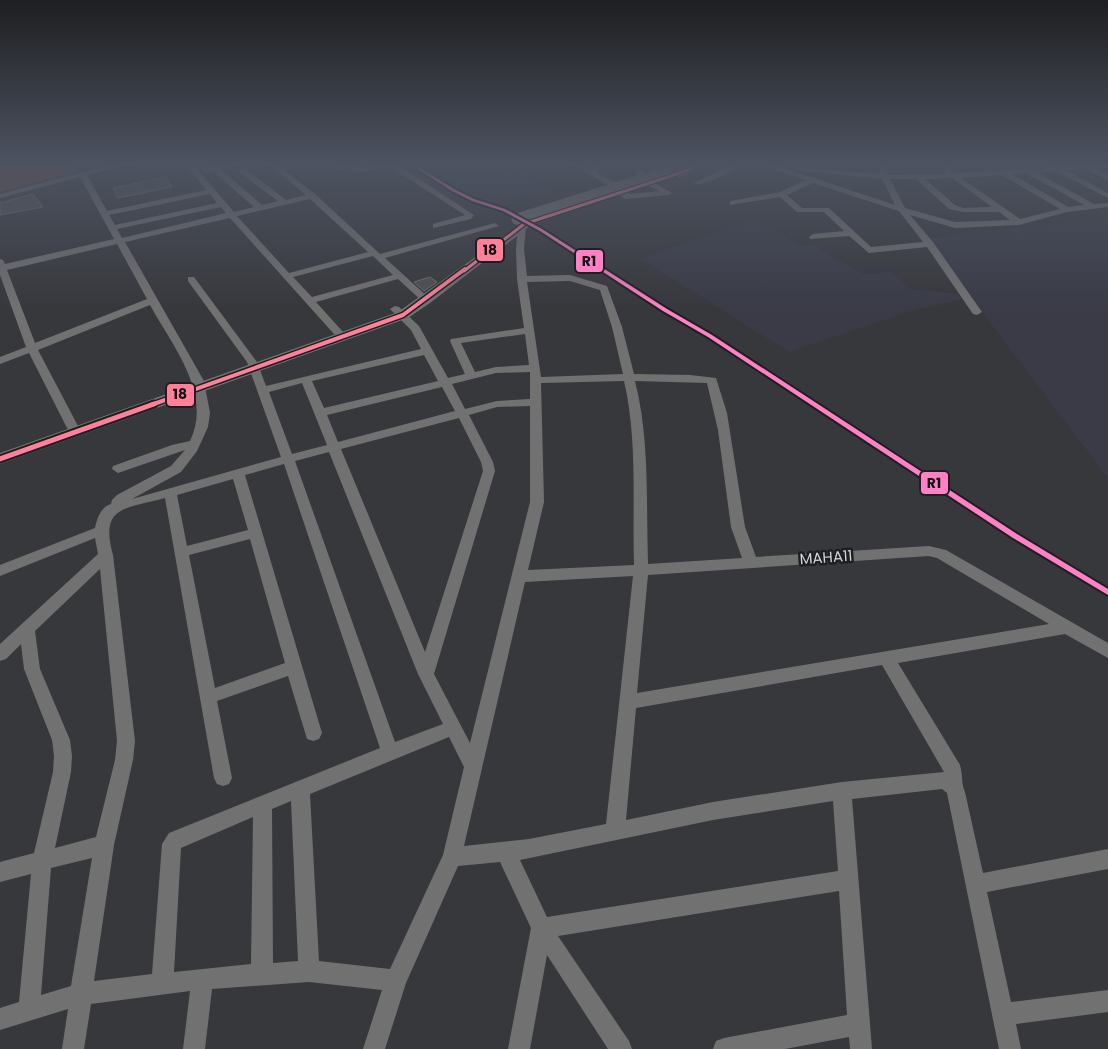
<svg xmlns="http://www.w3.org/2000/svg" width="1108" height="1049" viewBox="0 0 1108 1049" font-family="Poppins,sans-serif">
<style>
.built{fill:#3a3b47}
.green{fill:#775137}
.building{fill:#4f4f52;stroke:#6c6d70}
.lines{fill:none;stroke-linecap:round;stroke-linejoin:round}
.minor{fill:#727172;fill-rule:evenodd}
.major{fill:#727273;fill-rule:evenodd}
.major-bridge{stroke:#727273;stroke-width:11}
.bus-1-far2-casing{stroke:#1e1f22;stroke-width:5.5}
.bus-1-far1-casing{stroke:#1e1f22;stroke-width:7}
.bus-1-casing{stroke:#1e1f22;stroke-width:9}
.bus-1-far2{stroke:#ff8098;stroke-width:3}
.bus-1-far1{stroke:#ff8098;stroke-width:4}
.bus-1{stroke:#ff8098;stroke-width:5}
.rail-1-casing{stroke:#1e1f22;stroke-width:4}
.rail-1{fill:#ff80c5;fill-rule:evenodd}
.labels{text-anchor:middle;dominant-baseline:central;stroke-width:5;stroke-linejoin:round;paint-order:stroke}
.street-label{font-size:15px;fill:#d2d3d7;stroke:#1e1f22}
.line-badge{stroke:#1e1f22;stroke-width:2}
.pale-badge-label{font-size:14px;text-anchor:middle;font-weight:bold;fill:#111}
</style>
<rect width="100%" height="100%" fill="#37383c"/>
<!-- built -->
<path class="built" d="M 395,163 L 509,163 L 551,191 L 472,217 Z
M 1108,218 L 1108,478 L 982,312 L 967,297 L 930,238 Z
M 757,220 L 802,246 L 812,244 L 863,274 L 891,272 L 908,288 L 958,294 L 962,299 L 915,310 L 789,352 L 640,258 Z"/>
<!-- green -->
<path class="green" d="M 0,163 L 70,163 L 78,171 L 0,192 Z"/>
<!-- building -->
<path class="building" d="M 165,177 L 172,187 L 118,198 L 113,188 Z
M 33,194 L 43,207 L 0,215 L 0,203 Z
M 430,277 L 437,282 L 424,291 L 414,282 Z"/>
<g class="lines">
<!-- minor -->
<path class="minor" d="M 126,163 L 139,163 L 87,175 L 107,211 L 206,190 L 185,163 L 192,163 L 234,212 L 254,207 L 213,171 L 204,172 L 204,168 L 229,163 L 240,163 L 240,165 L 220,169 L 262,205 L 278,201 L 240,173 L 240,169 L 246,169 L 286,200 L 306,195 L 267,163 L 275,163 L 315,194 L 380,254 L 495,223 L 499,226 L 385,258 L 429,298 L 429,302 L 423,302 L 398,279 L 316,302 L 343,332 L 338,335 L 334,334 L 230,218 L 125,242 L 204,381 L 210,413 L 208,427 L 197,451 L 181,472 L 132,499 L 281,457 L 247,362 L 188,281 L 188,277 L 194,277 L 257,362 L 266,386 L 421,349 L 411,330 L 390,309 L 395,306 L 399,307 L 419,326 L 448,378 L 465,374 L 450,341 L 451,339 L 524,328 L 517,279 L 516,249 L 518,226 L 522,223 L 526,226 L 524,249 L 527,276 L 570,275 L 607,286 L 622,327 L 634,374 L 690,375 L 716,378 L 727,413 L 745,527 L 756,557 L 929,546 L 946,550 L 1108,643 L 1108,658 L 1065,634 L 898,663 L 960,765 C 963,775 961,783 965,792 L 983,873 L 1108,849 L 1108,869 L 987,892 L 1011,1002 L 1108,990 L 1108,1012 L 1016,1024 L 1021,1049 L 999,1049 L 947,793 L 942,789 L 852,799 L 872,1049 L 850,1049 L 849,1037 L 785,1049 L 713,1049 L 716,1041 L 724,1038 L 847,1015 L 839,891 L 558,936 L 629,1041 L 632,1049 L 608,1049 L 547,955 L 530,1049 L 508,1049 L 531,928 L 500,862 L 458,866 L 406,983 L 385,1049 L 363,1049 L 382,990 L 309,982 L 212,989 L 205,1049 L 183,1049 L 190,991 L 91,1004 L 84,1049 L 62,1049 L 68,1009 L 0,1030 L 0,1008 L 19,1002 L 31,874 L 0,882 L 0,862 L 34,853 L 53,772 L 54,756 L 52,740 L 24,669 L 21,644 L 6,659 L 0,661 L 0,644 L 98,554 L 95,538 L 0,576 L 0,565 L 95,528 C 97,518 101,507 111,504 L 112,500 L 117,495 L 171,466 L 185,450 L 118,473 L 112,469 L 113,466 L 172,445 L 190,441 C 213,394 172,345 150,305 L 38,350 L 78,426 L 76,429 L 68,429 L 66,426 L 29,353 L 0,364 L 0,357 L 26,347 L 0,275 L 0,259 L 3,260 L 5,264 L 114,239 L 80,177 L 0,198 L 0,194 L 82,172 ZM 210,194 L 217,203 L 115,225 L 109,215 ZM 310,199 L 368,252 L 289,273 L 237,216 ZM 221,207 L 226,213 L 122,238 L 117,229 ZM 117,244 L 147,299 L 35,343 L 7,270 ZM 373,256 L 393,275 L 312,297 L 293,277 ZM 570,281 L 600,290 L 612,327 L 623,374 L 541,377 L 527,282 ZM 525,334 L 529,365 L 496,367 L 475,372 L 461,343 ZM 424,355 L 438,381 L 324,408 L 312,381 ZM 530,372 L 530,399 L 497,401 L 465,409 L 452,384 L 496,373 ZM 624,381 C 638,441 632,503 634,565 L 528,570 L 544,502 L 541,383 ZM 635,381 L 707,383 L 718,430 L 731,527 L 742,558 L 648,564 C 646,503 650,440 635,381 ZM 302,383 L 327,445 L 292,454 L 269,392 ZM 442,387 L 455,411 L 338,442 L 327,415 ZM 530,406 L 530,502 L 470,743 L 434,674 L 495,471 L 493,462 L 469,415 L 497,407 ZM 459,418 L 481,462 L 483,471 L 425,652 L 341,449 ZM 329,452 L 418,674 L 443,724 L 395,742 L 295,461 ZM 284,464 L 380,748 L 169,833 L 162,844 L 152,974 L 94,981 L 114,845 L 133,760 L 135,741 L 113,555 C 99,505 126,509 165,498 L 214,778 L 217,784 L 223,786 L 229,784 L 232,778 L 217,701 L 288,676 L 307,739 L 313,741 L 319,739 L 322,733 L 245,475 ZM 233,479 L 248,530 L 187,546 L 177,495 ZM 250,539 L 285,663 L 215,688 L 189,555 ZM 929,556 L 937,558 L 1049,624 L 637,693 L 648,575 ZM 100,569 L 117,741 L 115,760 L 96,837 L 55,848 L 71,772 L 72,756 L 70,740 L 40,669 L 35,631 ZM 633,576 L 606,824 L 529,839 L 464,846 L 525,582 ZM 882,665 L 944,772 L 842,782 L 713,802 L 626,820 L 636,708 ZM 449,737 L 464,767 L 443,855 L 390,969 L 319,961 L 310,794 ZM 291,801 L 298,961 L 273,963 L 272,809 ZM 833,801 L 838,871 L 547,917 L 520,860 L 713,820 ZM 253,817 L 251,964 L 174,972 L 181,848 ZM 92,858 L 71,986 L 41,995 L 51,868 Z
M 387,163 L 395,163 L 474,215 L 471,219 L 433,228 L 433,224 L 465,215 L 390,167 L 361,172 L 347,168 L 336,170 L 332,168 L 347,164 L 361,168 Z
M 570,163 L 579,163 L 592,170 L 597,163 L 603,163 L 597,173 L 615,182 L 630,194 L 659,191 L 636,179 L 637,170 L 643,170 L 643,176 L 672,193 L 668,195 L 625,199 L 609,186 Z
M 735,163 L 744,163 C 736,170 702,188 694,183 Z
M 760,163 L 769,163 L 895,205 L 882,179 L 799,171 L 795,169 L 799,167 L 880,174 L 878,163 L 885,163 L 888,175 L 946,174 L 941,163 L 947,163 L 951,171 L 955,173 L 1108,163 L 1108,167 L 1095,168 L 1108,175 L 1108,180 L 1085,169 L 1066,170 L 1108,193 L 1108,198 L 1056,171 L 1036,172 L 1094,204 L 1108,203 L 1108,207 L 1067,212 L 1019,225 L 955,228 L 910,215 L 933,242 L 982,312 L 977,315 L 973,314 L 927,247 L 869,253 L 849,236 L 810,239 L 809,237 L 813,234 L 844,231 L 824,212 L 797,212 L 780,197 L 730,205 L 730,201 L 780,192 L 806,180 L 760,165 ZM 1026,173 L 1084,205 L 1068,207 L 1012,174 ZM 1002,175 L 1060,209 L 1020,219 L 961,178 ZM 952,178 L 992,207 L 963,208 L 955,205 L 925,179 ZM 890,179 L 916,179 L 949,209 L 963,212 L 999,212 L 1010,220 L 955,222 L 905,208 ZM 813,183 L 899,211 L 923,242 L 871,247 L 829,208 L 802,208 L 787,195 Z"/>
<!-- major -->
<path class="major" d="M 693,163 L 704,163 C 696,171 682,179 671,177 L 669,175 Z
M 526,221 L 530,222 L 531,224 L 530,226 L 430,303 L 408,318 L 0,464 L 0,453 L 398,312 Z"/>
<!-- major-bridge -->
<path class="major-bridge" d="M 517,219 L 666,172"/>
<!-- bus-1-far2 casing -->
<g class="bus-1-far2-casing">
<path id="bus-1-far2" d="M 464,271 L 524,224 L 674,175 L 691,169 L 699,163"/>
</g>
<!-- bus-1-far1 casing -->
<g class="bus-1-far1-casing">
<path id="bus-1-far1" d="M 151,405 L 403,315 L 465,269"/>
</g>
<!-- bus-1 casing -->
<g class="bus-1-casing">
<path id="bus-1" d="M 0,459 L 154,404"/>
</g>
<!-- bus-1-far2 -->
<use href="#bus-1-far2" class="bus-1-far2"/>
<!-- bus-1-far1 -->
<use href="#bus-1-far1" class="bus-1-far1"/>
<!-- bus-1 -->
<use href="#bus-1" class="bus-1"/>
<!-- rail-1 casing -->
<g class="rail-1-casing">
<path id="rail-1" d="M 408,163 L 412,163 L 454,189 L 474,199 L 505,209 L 542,229 L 667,309 L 712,335 L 1017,534 L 1108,589 L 1108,595 L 1013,538 L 708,337 L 663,311 L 540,231 L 503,211 L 472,201 L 452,191 Z"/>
</g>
<!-- rail-1 -->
<use href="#rail-1" class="rail-1"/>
</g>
<!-- sky -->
<linearGradient id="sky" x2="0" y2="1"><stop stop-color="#1e1f21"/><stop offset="0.53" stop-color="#4d5361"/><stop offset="1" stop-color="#4d5361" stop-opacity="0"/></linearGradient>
<rect width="1108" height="309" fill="url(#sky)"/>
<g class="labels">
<!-- street labels -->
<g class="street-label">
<text transform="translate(826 557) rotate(-4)">MAHA11</text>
</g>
</g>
<g class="line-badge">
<rect x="476" y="238" width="28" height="24" rx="5" fill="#ff8098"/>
<rect x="575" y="249" width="29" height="24" rx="5" fill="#ff80c5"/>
<rect x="166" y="383" width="29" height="24" rx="5" fill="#ff8098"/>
<rect x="920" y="471" width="29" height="24" rx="5" fill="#ff80c5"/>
</g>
<g class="pale-badge-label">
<text x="490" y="255">18</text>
<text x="589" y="266">R1</text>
<text x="180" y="399">18</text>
<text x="934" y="488">R1</text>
</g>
</svg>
